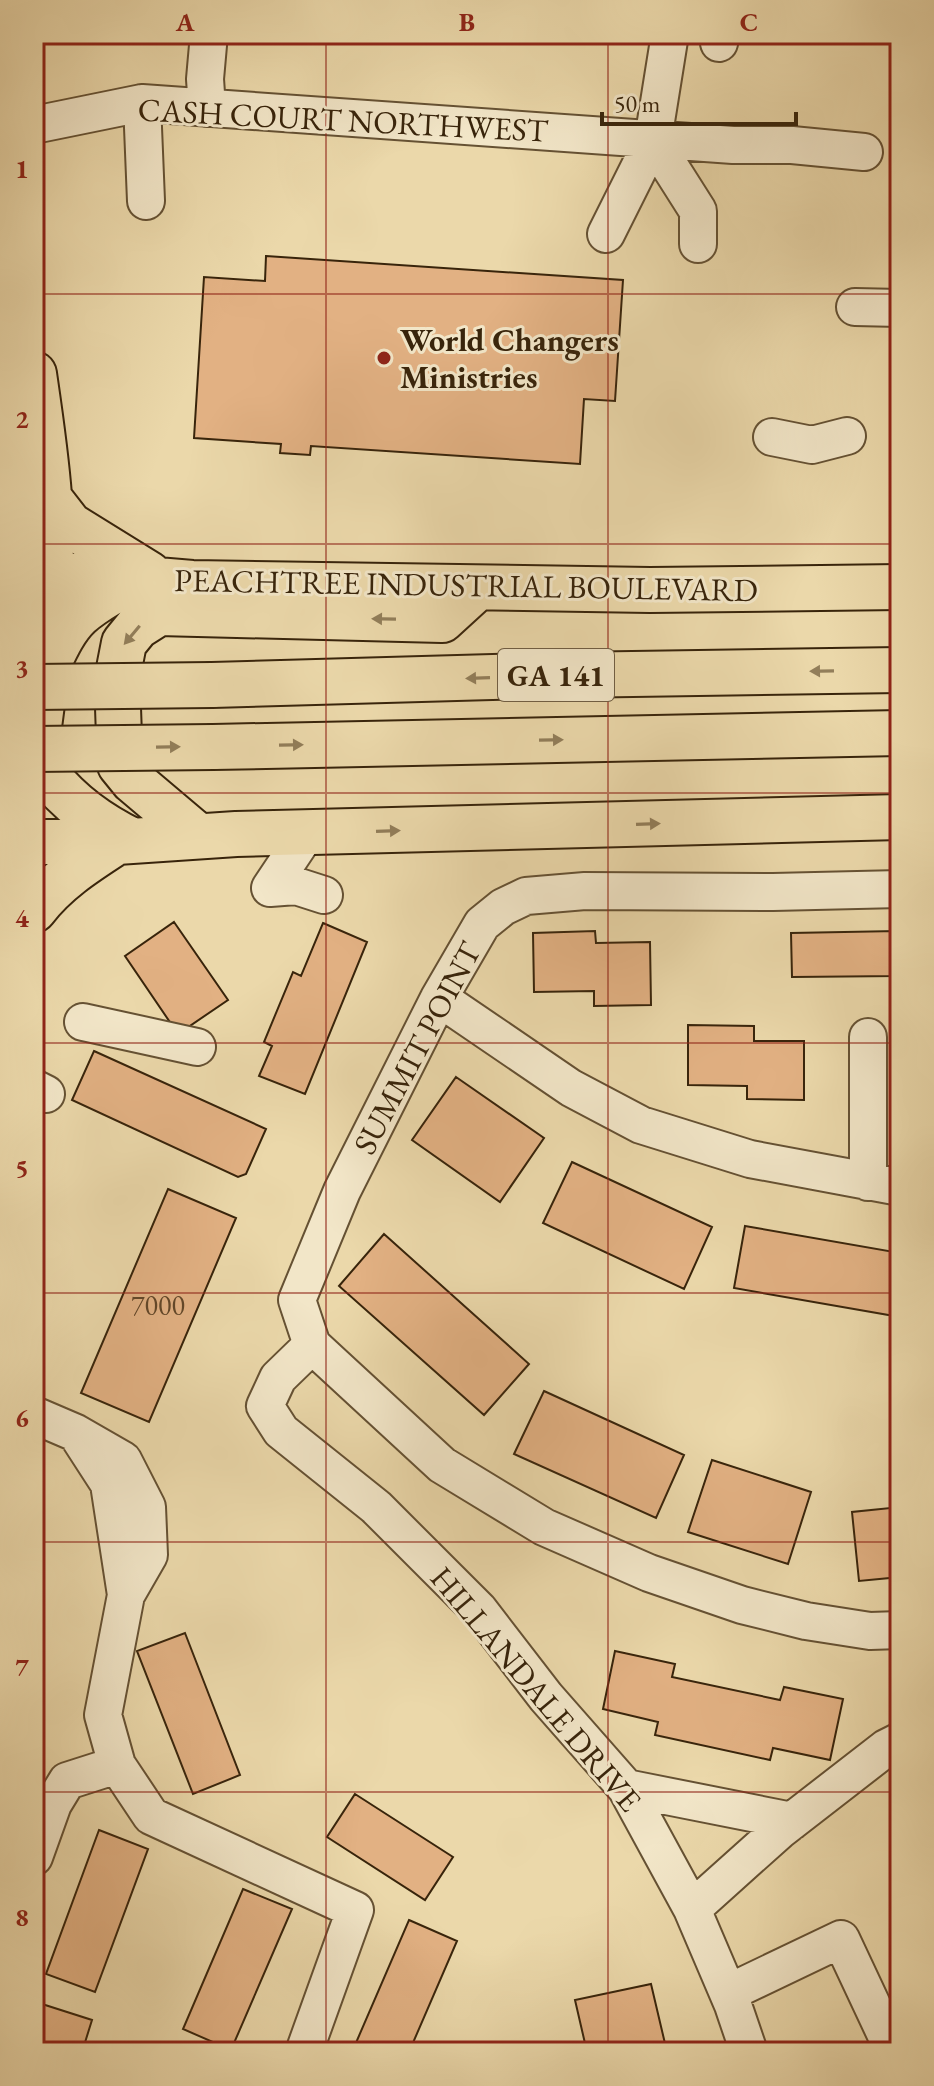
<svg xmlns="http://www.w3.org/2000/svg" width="934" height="2086" viewBox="0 0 934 2086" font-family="'EB Garamond',serif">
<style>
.building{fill:#e2b183;stroke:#38240b;stroke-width:2}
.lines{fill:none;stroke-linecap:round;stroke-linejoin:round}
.minor-casing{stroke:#655133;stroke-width:40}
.major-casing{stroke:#38240b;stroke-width:48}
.highway-casing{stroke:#38240b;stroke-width:48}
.minor{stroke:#f2e6c8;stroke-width:36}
.major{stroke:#ebd8aa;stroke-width:44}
.highway{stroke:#ebd8aa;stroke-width:44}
.highway-bridge-casing{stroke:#38240b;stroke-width:48;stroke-linecap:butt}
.highway-bridge{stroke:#ebd8aa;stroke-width:44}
.oneway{fill:#927e5a}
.grid{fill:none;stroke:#8f2418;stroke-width:2;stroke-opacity:0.55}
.poi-dot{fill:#8f2418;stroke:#f2e6c8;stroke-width:3}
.labels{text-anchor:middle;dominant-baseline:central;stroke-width:6;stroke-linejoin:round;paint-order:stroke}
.number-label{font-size:28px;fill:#624729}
.shield{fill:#f2e6c8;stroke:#705e44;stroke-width:2}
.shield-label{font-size:30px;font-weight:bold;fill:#38240b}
.street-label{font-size:32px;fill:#38240b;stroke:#f2e6c8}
.poi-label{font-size:32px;font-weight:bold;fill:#38240b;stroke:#f2e6c8;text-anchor:start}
.neatline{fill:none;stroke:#8f2418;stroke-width:3}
.grid-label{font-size:26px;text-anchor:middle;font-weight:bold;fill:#8f2418}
</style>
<rect width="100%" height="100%" fill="#ebd8aa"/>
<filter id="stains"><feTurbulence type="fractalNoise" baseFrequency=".0025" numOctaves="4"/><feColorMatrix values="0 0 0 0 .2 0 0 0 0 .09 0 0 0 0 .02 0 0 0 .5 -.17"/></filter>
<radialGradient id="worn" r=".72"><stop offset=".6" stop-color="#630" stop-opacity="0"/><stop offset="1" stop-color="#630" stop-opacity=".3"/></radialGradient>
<!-- building -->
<path class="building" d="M 266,256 L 623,280 L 615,401 L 584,399 L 580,464 L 311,446 L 310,455 L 280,453 L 281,444 L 194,438 L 204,277 L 265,281 Z
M 174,922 L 228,1000 L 178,1034 L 125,956 Z
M 323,923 L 367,942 L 305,1094 L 259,1076 L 272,1046 L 264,1042 L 293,972 L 301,976 Z
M 595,931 L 596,943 L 650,942 L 651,1005 L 594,1006 L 594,991 L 534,992 L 533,933 Z
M 897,931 L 898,976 L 792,977 L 791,933 Z
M 688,1025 L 754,1026 L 754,1041 L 804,1041 L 804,1100 L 747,1099 L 747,1086 L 688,1085 Z
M 94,1051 L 266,1129 L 246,1174 L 238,1177 L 72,1100 Z
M 456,1077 L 544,1138 L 500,1202 L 412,1140 Z
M 572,1162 L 712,1227 L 684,1289 L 543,1223 Z
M 168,1189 L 236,1218 L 149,1422 L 81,1393 Z
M 745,1226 L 900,1253 L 900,1317 L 734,1288 Z
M 384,1234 L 529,1364 L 484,1415 L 339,1286 Z
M 544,1391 L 684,1455 L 656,1518 L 514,1454 Z
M 712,1460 L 811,1492 L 788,1564 L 688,1532 Z
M 900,1507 L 900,1577 L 859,1581 L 852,1512 Z
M 185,1633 L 240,1775 L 193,1794 L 137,1651 Z
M 615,1651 L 675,1664 L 672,1677 L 780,1700 L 784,1687 L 843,1699 L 830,1760 L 773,1748 L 770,1760 L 655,1735 L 658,1722 L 603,1709 Z
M 355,1794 L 453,1857 L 425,1900 L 327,1837 Z
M 99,1830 L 148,1849 L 95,1992 L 46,1974 Z
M 243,1889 L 292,1909 L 231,2050 L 183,2029 Z
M 409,1920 L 457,1941 L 409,2052 L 352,2052 Z
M 651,1984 L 667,2052 L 587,2052 L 575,2000 Z
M 42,2004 L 92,2020 L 82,2052 L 34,2052 L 34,2029 Z"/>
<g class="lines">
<!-- minor casing -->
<g class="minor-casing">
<path id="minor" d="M 719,43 L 721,34
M 142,103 L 146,201
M 207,108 L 205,79 L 209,34
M 34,125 L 142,103 L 733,145 L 792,145 L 864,152
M 653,140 L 698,211 L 698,244
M 606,234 L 653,140 L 670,34
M 855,307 L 900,308
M 772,437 L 812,445 L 847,436
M 270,888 L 302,840 L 310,833
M 270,888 L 296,886 L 324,895
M 900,889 L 773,892 L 585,891 L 526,896 L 503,907 L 482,924 L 439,998 L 342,1191 L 297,1300 L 312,1345 L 442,1465 L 544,1527 L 649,1573 L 742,1605 L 806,1621 L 870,1631 L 900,1630
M 439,998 L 571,1088 L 641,1125 L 750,1159 L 900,1187
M 83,1022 L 197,1047
M 34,1088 L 46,1094
M 868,1182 L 868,1037
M 312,1345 L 278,1378 L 265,1406 L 281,1431 L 376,1507 L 479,1610 L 546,1697 L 626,1788 L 692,1909 L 733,2005 L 749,2052
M 34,1415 L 76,1433 L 123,1460 L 147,1507 L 149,1555 L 126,1595
M 76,1433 L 109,1484 L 126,1595 L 103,1715 L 117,1765 L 151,1816 L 355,1910 L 304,2052
M 626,1788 L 792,1821
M 34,1857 L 53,1804 L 67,1781 L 117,1765
M 692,1909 L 779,1831 L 886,1748 L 900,1741
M 728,1993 L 841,1939 L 894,2052"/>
</g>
<!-- major casing -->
<g class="major-casing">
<path id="major" d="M 34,374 C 40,415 46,455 49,496 C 54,584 48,674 34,761
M 49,498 L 70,525 L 149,574
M 34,578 L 50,578 L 119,572 L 133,578 L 192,583 L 650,590 L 900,587
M 48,665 C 56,648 65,628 79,615 C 95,600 116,591 133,578
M 34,755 C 57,794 92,821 133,841
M 198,836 L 133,781 L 120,765 L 117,679 L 124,643 L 137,627 L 159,613 L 442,620 L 477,588
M 34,842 L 117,842 L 236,834 L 900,817
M 34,910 C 56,881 86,862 117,842"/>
</g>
<!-- highway casing -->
<g class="highway-casing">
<path id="highway" d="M 212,685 L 567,675 L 900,670
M 213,747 L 900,733"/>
</g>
<!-- minor -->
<use href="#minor" class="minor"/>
<!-- major -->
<use href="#major" class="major"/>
<!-- highway -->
<use href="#highway" class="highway"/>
<!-- highway-bridge casing -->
<g class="highway-bridge-casing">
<path id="highway-bridge" d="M 34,687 L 212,685
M 34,749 L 213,747"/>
</g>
<!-- highway-bridge -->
<use href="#highway-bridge" class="highway-bridge"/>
</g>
<!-- one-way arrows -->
<defs><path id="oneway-solid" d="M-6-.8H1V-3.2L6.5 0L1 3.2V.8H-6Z" transform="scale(2)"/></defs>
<g class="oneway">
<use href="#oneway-solid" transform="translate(384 619) rotate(-179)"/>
<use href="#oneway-solid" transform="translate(132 635) rotate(130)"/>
<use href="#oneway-solid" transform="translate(822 671) rotate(179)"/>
<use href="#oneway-solid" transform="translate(478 678) rotate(178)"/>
<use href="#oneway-solid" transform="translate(551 740) rotate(-1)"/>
<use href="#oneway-solid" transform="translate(291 745) rotate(-1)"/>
<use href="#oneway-solid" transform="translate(168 747) rotate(-1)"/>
<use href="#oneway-solid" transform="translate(648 824) rotate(-2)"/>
<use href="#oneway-solid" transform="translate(388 831) rotate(-2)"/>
</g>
<!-- grid -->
<path class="grid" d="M 326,34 L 326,2052M 608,34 L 608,2052M 34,294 L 900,294M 34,544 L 900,544M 34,793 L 900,793M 34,1043 L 900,1043M 34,1293 L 900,1293M 34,1542 L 900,1542M 34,1792 L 900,1792"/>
<!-- markers -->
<circle class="poi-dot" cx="384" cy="358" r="8"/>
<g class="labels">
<!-- number labels -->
<g class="number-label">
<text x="158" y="1305">7000</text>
</g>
<!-- shield labels -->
<rect class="shield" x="498" y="649" width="116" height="52" rx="6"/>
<g class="shield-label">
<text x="556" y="675">GA 141</text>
</g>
<!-- street labels -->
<g class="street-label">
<text transform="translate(343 120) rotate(3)">CASH COURT NORTHWEST</text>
<text transform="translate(466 585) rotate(1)">PEACHTREE INDUSTRIAL BOULEVARD</text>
<text transform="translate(417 1048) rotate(-62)">SUMMIT POINT</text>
<text transform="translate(536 1689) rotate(50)">HILLANDALE DRIVE</text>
</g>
<!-- poi labels -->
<g class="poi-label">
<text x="400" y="340">World Changers<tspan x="400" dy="37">Ministries</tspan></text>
</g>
</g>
<!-- margin -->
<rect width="934" height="2086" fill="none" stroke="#ebd8aa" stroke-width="88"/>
<!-- scale -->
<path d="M602 112v12h194v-12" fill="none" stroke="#38240b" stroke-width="4"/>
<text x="614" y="112" font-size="24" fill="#38240b" stroke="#f2e6c8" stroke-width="6" paint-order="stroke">50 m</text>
<rect x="44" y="44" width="846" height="1998" class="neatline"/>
<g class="grid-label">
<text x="185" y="31">A</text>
<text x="467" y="31">B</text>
<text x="749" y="31">C</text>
<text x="22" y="178">1</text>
<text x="22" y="428">2</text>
<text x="22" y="677">3</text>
<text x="22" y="927">4</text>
<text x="22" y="1177">5</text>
<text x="22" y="1427">6</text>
<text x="22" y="1676">7</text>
<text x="22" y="1926">8</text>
</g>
<rect width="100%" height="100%" filter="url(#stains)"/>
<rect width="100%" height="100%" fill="url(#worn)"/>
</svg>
